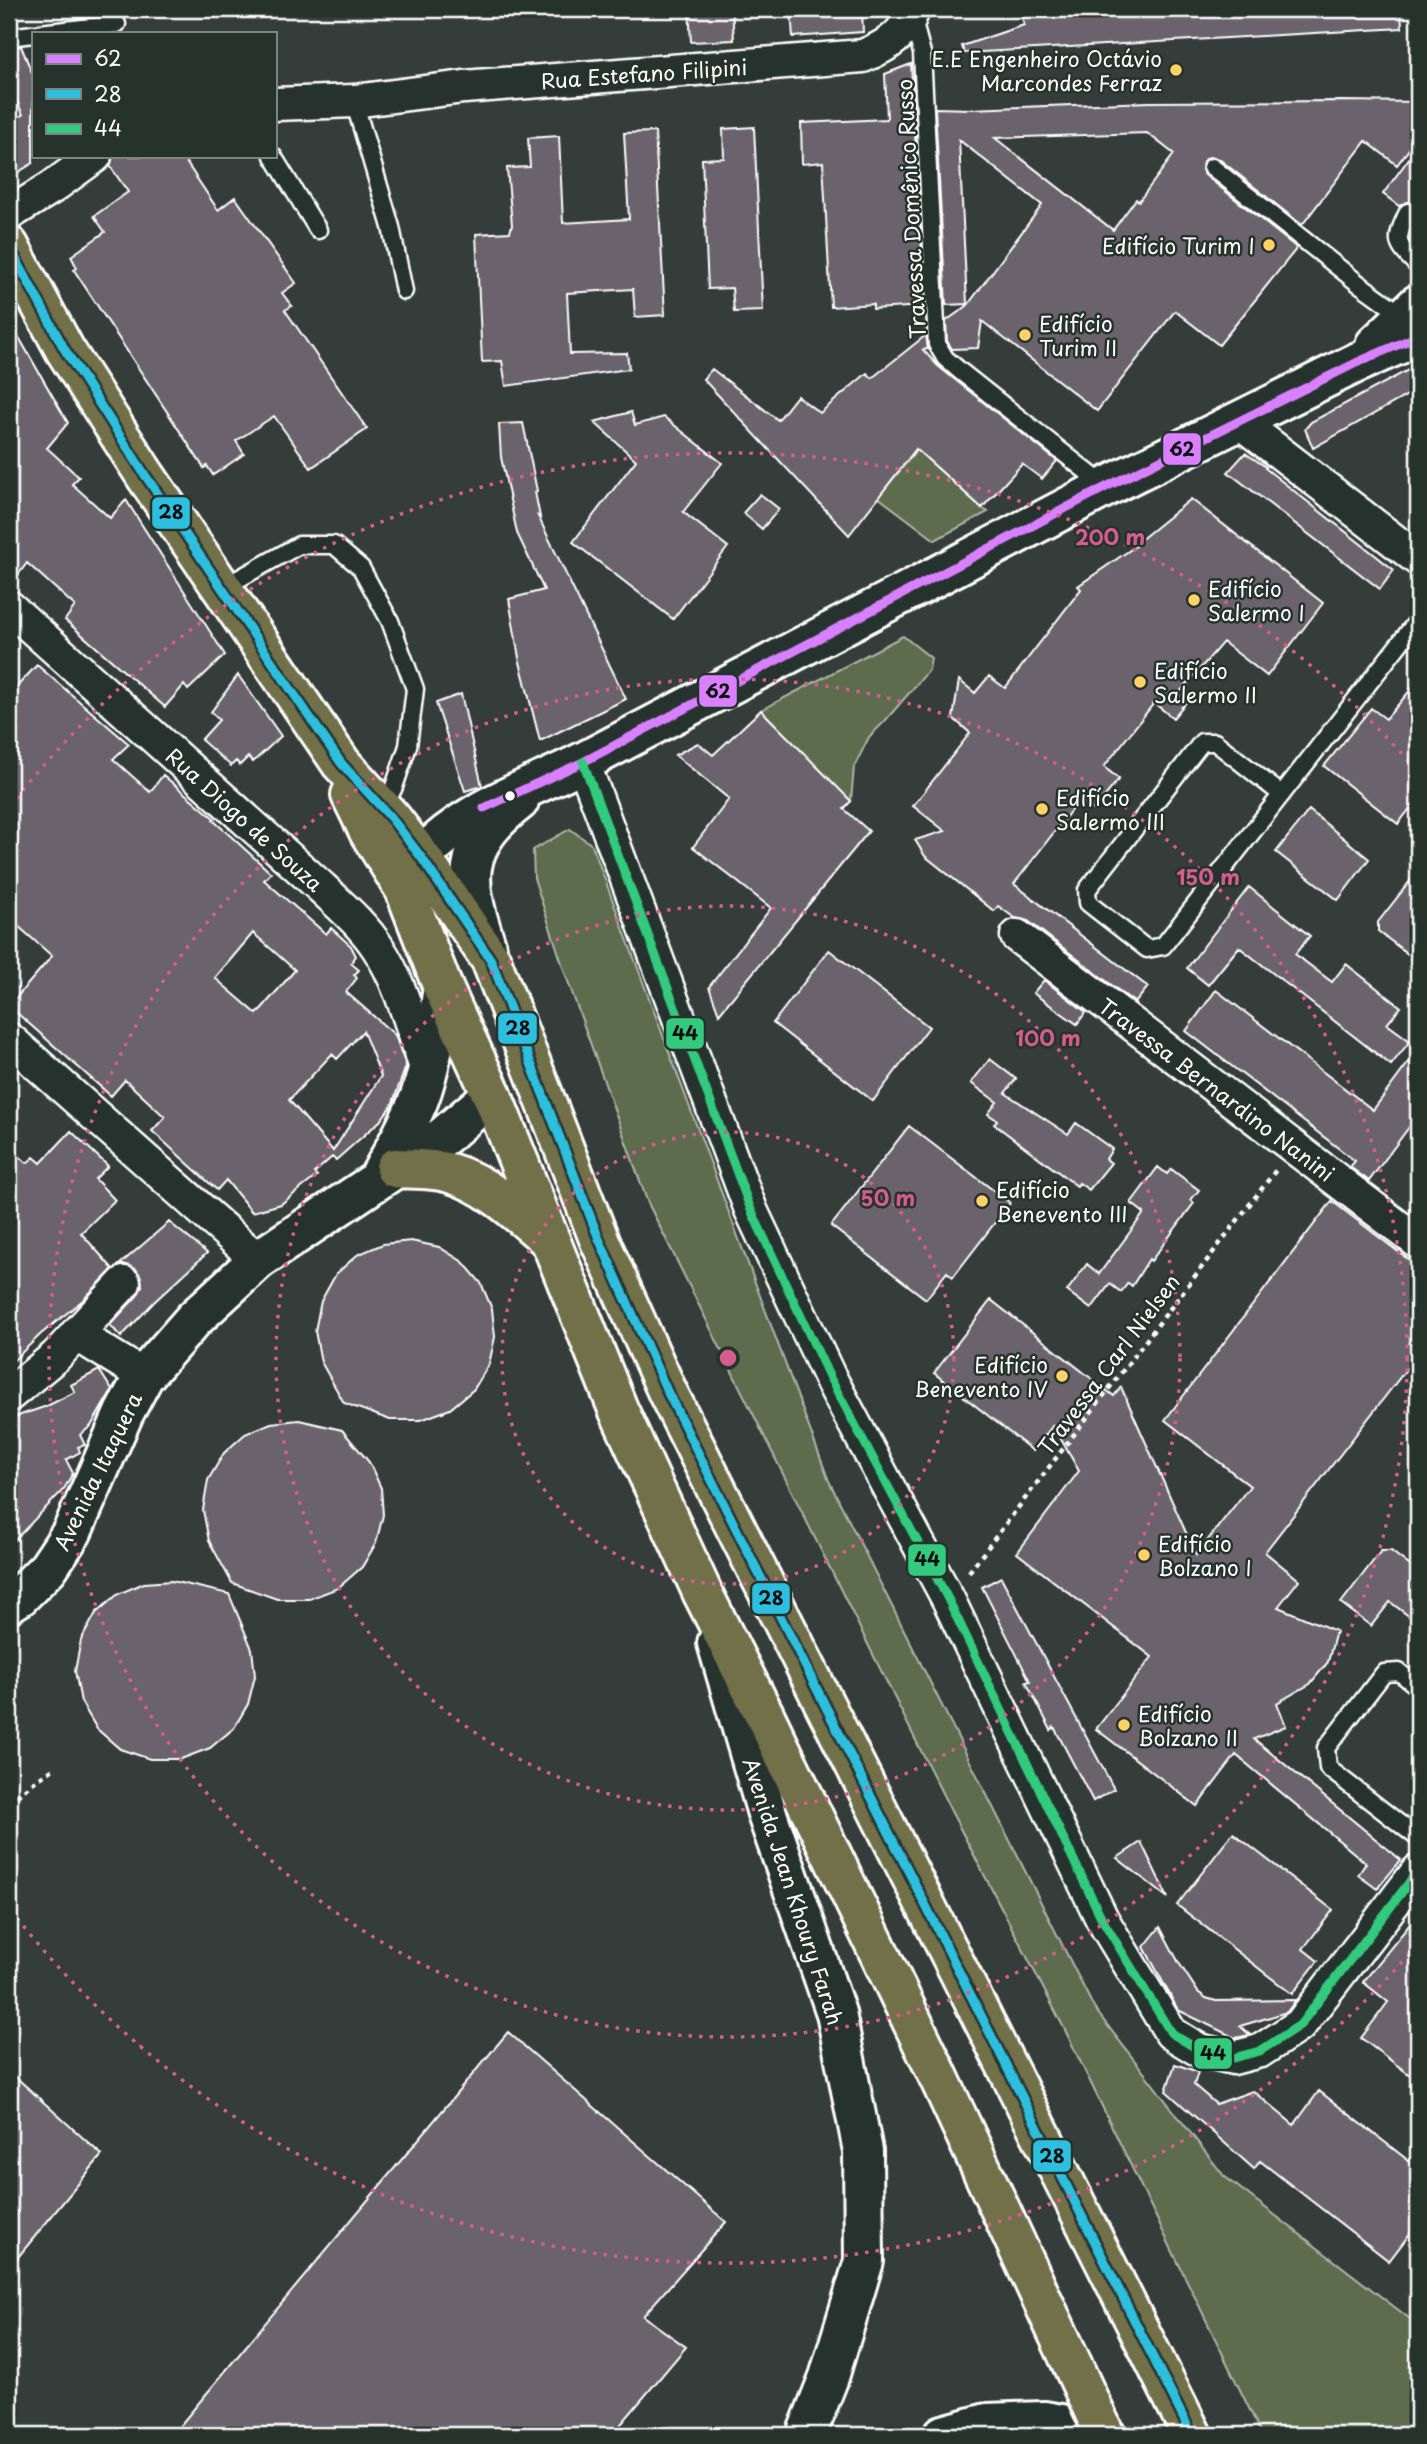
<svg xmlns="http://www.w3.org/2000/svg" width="1427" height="2444" viewBox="0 0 1427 2444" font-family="'Playpen Sans',sans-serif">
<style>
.green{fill:#5d6c4e;stroke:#aeb6a6;stroke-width:2}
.building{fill:#6a636c;stroke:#fff;stroke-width:2;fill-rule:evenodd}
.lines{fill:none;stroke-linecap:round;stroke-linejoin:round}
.lane-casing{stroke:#fff;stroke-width:21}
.street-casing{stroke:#fff;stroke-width:37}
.secondary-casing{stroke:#fff;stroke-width:44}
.primary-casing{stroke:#fff;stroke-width:44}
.path{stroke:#fff;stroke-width:4.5;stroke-dasharray:5 5;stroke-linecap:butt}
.lane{stroke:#26332d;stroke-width:16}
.street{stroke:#26332d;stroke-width:32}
.secondary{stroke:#26332d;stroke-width:38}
.primary{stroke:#726f4a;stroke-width:38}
.primary-bridge-casing{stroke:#fff;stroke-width:44;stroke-linecap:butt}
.primary-bridge{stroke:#726f4a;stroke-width:38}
.bus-1-casing{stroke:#26332d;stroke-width:14}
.bus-2-casing{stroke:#26332d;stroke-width:14}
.bus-3-casing{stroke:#26332d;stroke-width:14}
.bus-1{stroke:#d880ff;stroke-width:9}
.bus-2{stroke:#2dbfdf;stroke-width:9}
.bus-3{stroke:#33ca7d;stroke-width:9}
.ring{fill:none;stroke:#d45d8c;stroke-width:3.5;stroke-dasharray:3.5 7}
.poi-dot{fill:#ffd166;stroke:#26332d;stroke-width:2.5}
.bus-dot{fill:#fff;stroke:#26332d;stroke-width:2.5}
.labels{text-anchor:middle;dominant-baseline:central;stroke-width:5;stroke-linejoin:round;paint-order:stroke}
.poi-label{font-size:21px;fill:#fff;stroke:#26332d;text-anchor:start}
.street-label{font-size:21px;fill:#fff;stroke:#26332d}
.centre{fill:#d45d8c;stroke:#26332d;stroke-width:3.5}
.ring-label{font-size:21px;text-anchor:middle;font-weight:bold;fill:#d45d8c;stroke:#26332d;stroke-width:5;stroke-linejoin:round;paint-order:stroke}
.line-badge{stroke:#26332d;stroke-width:2.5}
.pale-badge-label{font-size:19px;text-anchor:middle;font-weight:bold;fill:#111}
</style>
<rect width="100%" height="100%" fill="#343d3a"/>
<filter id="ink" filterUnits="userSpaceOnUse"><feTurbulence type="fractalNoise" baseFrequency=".0143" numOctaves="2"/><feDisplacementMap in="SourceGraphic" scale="14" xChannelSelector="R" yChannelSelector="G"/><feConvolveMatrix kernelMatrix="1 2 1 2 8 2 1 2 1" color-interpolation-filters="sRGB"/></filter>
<g filter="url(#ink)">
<!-- green -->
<path class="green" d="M 917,450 L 982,508 L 988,512 L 935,540 L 878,497 Z
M 903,636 L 931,658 L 929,670 L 885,721 L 869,737 L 854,767 L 851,801 L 761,710 Z
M 570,829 L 592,845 L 829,1481 L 1094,2008 L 1224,2176 L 1418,2325 L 1418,2435 L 1262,2435 L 1064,2028 L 951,1811 L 648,1203 L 565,973 L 534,878 L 533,850 Z"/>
<!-- building -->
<path class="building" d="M 689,9 L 732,9 L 734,40 L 691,42 Z
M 814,9 L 862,9 L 863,32 L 793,37 L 791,12 Z
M 1020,9 L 1401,9 L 1402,28 L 964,53 L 962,46 L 1024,25 Z
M 21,46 L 33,75 L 33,163 L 17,173 L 9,158 L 9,120 L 23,115 L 9,82 L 9,47 Z
M 911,64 L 925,306 L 873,309 L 873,304 L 831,307 L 823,162 L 802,164 L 801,123 L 887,119 L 885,74 Z
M 1343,101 L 1418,102 L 1418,137 L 1397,165 L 1366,141 L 1302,225 L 1219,159 L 1209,157 L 1203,161 L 1202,170 L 1205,175 L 1297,248 L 1219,345 L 1175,311 L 1097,411 L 982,321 L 978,348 L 952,349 L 947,341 L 946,321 L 967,306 L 1042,205 L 959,140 L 967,304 L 946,305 L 935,108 L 971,109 L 1149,102 ZM 1147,133 L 1174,154 L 1139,201 L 1136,199 L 1113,230 L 995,138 Z
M 754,127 L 763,311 L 734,312 L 732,288 L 708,289 L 702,159 L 724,158 L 723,129 Z
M 655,132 L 665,315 L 635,317 L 633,289 L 567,293 L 570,354 L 627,353 L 629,369 L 506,386 L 502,361 L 482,362 L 476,234 L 510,232 L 512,225 L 507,168 L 530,167 L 528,138 L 559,136 L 563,223 L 629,219 L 624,133 Z
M 1418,146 L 1418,210 L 1412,202 L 1406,202 L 1399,206 L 1383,194 Z
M 113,156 L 182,156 L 218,210 L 235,197 L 296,283 L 282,293 L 292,306 L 285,310 L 367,429 L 311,468 L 274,416 L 236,441 L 244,454 L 213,475 L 207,466 L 204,468 L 74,270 L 77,268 L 71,256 L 105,232 L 94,216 L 128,192 L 110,166 Z
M 9,320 L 68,423 L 47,448 L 79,477 L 72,484 L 110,518 L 126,500 L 225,655 L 188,690 L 184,685 L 165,707 L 65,620 L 75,606 L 27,563 L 9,587 Z
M 926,335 L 928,349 L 923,350 L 938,366 L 1057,461 L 1042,479 L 1022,464 L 982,508 L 916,449 L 849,535 L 703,379 L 712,369 L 778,420 L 797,396 L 820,413 L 867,373 L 872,378 Z
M 1408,370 L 1418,389 L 1313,448 L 1305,429 L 1311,422 Z
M 631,412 L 635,425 L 664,417 L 722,463 L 683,512 L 728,547 L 673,619 L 573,542 L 636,460 L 594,422 Z
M 523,423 L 537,491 L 535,492 L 540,517 L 538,516 L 626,699 L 540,741 L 519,658 L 509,599 L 544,590 L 517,533 L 501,457 L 499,424 Z
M 1245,453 L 1266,467 L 1265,468 L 1394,570 L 1380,589 L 1228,472 Z
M 760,494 L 779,509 L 762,529 L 743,513 Z
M 1191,499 L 1323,603 L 1267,676 L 1223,642 L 1179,693 L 1187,701 L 1173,718 L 1154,703 L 1104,767 L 1119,779 L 1094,810 L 1079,800 L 1014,884 L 1148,987 L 1135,1003 L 1028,921 L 1015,918 L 998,906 L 994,911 L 925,856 L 915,840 L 945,831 L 913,806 L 970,733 L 953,718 L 959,680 L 975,693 L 989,676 L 1005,688 L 1081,589 L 1078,586 L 1140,543 L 1139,541 Z
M 37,665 L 129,744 L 113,759 L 150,792 L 163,775 L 215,819 L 213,820 L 271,873 L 264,880 L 326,934 L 331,928 L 351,946 L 356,956 L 351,963 L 359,970 L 354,975 L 357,978 L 346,992 L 395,1035 L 406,1066 L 392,1105 L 380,1121 L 336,1160 L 332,1157 L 314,1173 L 317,1176 L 281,1204 L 252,1212 L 226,1180 L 217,1190 L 152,1131 L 165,1117 L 125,1080 L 111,1096 L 9,1006 L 52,956 L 9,918 L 9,695 ZM 253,933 L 295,970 L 257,1014 L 215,978 ZM 363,1031 L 381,1076 L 333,1151 L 289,1100 L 332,1054 L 337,1059 Z
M 238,675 L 281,736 L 253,762 L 248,757 L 240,765 L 236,761 L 231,766 L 201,740 L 219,720 L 211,712 Z
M 1418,681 L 1418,798 L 1398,824 L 1324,766 L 1371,708 L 1386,719 Z
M 461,694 L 482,786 L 465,791 L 436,703 Z
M 761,710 L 851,801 L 844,809 L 869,831 L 719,1014 L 709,987 L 771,908 L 693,847 L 729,799 L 675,755 L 698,743 L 713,755 Z
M 1309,810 L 1369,859 L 1338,900 L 1276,852 Z
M 1418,871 L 1418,962 L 1378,931 L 1378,922 Z
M 1249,887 L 1310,936 L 1295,954 L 1332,982 L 1346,964 L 1401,1007 L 1387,1024 L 1410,1041 L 1391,1065 L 1239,947 L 1208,985 L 1187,968 Z
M 829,950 L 929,1027 L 873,1101 L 773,1023 Z
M 1044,980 L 1086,1012 L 1077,1024 L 1033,993 Z
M 1216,990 L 1373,1110 L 1418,1050 L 1418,1115 L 1369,1181 L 1350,1167 L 1355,1161 L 1186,1031 Z
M 990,1059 L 1016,1079 L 1005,1093 L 1068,1134 L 1076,1123 L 1112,1149 L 1106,1159 L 1111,1163 L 1089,1190 L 1079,1183 L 1077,1186 L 994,1124 L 997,1120 L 988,1114 L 997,1102 L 971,1083 Z
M 909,1126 L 1010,1203 L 953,1277 L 947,1272 L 926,1299 L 831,1226 Z
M 71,1131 L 108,1166 L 95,1179 L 115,1200 L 81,1233 L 113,1269 L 83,1300 L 41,1334 L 9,1365 L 9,1147 L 27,1163 L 34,1157 L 41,1163 Z
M 1158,1167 L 1167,1174 L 1171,1169 L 1199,1190 L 1191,1200 L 1194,1203 L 1151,1261 L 1149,1259 L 1132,1286 L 1128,1283 L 1121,1292 L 1110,1284 L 1091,1309 L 1067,1291 L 1087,1264 L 1099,1274 L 1144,1213 L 1131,1203 Z
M 1332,1201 L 1418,1267 L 1418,1354 L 1265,1552 L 1299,1580 L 1278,1607 L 1336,1631 L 1328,1662 L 1310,1684 L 1277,1703 L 1286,1726 L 1254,1739 L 1401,1860 L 1377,1889 L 1358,1875 L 1366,1863 L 1236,1755 L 1197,1806 L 1096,1729 L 1152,1657 L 1017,1553 L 1079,1471 L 1053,1425 L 1033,1451 L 934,1373 L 991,1300 L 1114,1396 L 1121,1387 L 1196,1555 L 1250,1486 L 1165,1420 Z
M 169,1222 L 207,1253 L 154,1302 L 121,1337 L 110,1325 L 137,1296 L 142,1286 L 141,1277 L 136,1269 L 127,1265 L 119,1265 Z
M 411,1241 L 439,1247 L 463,1262 L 481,1283 L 492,1309 L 495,1337 L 489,1364 L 474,1389 L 450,1409 L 421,1420 L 390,1420 L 344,1403 L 321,1362 L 315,1331 L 321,1301 L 336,1274 L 357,1255 L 383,1244 Z
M 99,1370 L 112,1390 L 91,1426 L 80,1435 L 85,1445 L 78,1447 L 80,1452 L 66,1460 L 73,1473 L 64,1489 L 9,1546 L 9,1419 L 47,1406 L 75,1392 L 71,1385 Z
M 299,1420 L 342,1430 L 369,1462 L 381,1488 L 383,1515 L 376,1543 L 362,1567 L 338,1588 L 309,1599 L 277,1599 L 232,1583 L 209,1541 L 203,1510 L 208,1480 L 224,1453 L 245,1434 L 271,1423 Z
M 1381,1551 L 1391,1551 L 1418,1572 L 1418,1623 L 1390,1602 L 1371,1626 L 1341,1603 Z
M 1001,1577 L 1114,1789 L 1093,1801 L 1054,1727 L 1051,1730 L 1026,1682 L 1030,1681 L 982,1587 Z
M 172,1581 L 229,1594 L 252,1649 L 255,1676 L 248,1704 L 234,1728 L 210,1748 L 181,1759 L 150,1759 L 120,1749 L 97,1729 L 81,1702 L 75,1671 L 81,1640 L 96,1613 L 118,1594 L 144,1583 Z
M 1233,1833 L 1333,1910 L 1303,1949 L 1318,1961 L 1292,1994 L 1177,1905 Z
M 1141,1842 L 1168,1898 L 1117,1858 Z
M 1418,1914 L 1418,2081 L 1361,2038 L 1388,2002 L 1363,1982 Z
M 1160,1927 L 1179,1963 L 1198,1992 L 1206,1998 L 1216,2001 L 1296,2000 L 1287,2012 L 1240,2026 L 1250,2035 L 1235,2038 L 1178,2010 L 1144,1947 Z
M 508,2032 L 726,2222 L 643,2316 L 686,2347 L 612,2435 L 172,2435 Z
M 1175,2064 L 1198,2072 L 1194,2085 L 1216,2104 L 1253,2091 L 1294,2125 L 1319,2091 L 1418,2168 L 1418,2223 L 1389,2261 L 1260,2161 L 1254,2169 L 1166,2091 Z
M 9,2071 L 102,2155 L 9,2268 Z"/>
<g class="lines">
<!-- lane casing -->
<g class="lane-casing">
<path id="lane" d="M 909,21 L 916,31 L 922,53 L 937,344 L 945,358 L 960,371 L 1105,486
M 40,33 L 117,24
M 9,37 L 33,34
M 354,101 L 391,227 L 404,291
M 273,156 L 318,230
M 1212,167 L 1358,283 L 1405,317
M 1408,212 C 1394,242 1395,243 1418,266
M 222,588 L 299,545 L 334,545 L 361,568 L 390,621 L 415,689 L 408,746 L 394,787 L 383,809
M 1281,794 L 1215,742 L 1202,742 L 1087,890 L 1088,903 L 1147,949 L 1163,946 L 1418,620
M 1418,1687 L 1399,1672 L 1384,1673 L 1326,1748 L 1328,1768 L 1418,1838"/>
</g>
<!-- street casing -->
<g class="street-casing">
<path id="street" d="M 275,104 L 354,101 L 464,87 L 863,56 C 887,46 906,35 913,9
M 9,214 L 51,188 L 95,156
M 1240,422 L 1418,559
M 9,607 L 322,888 C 342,907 363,925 378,948 C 402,984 412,1030 427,1070
M 583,762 L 751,1210 L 829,1376 L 948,1599 L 1102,1919 L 1171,2033 L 1199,2050 L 1233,2058 L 1260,2051 L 1300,2025 L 1418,1871
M 1017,936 L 1418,1242
M 9,1039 L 258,1260
M 76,1334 L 144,1376
M 9,1395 L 56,1356 L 124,1283"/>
</g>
<!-- secondary casing -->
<g class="secondary-casing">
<path id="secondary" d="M 1375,345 L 1418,304
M 421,857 C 468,808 525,791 583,762 L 1106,487 L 1356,363 L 1418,336
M 487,948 C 465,883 458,848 519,801
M 379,1177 C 393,1152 408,1126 419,1099 C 432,1064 437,1024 443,988
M 9,1603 L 20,1596 L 48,1568 L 72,1532 L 124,1413 L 144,1376 L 194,1319 L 258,1260 L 444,1136 L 492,1095
M 717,1643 L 768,1817 L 836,2013 L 863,2151 L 864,2261 L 829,2377 L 806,2435
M 943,2435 L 987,2423 L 1044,2421 L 1101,2431 L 1107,2435"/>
</g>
<!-- primary casing -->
<g class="primary-casing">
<path id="primary" d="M 9,246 L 65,350 L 145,475 L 341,763 L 392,819 L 421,857 L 491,960 L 599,1239 L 668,1393 L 1192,2435
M 351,795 L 369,832 L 405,890 L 443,988 L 492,1095 L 618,1409 L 703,1594 L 764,1714 L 935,2069
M 395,1168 C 413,1169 433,1168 450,1173 C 488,1184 518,1213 547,1238"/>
</g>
<!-- path -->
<path class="path" d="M 969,1572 L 1276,1170
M 9,1803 L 31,1784 L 55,1768"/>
<!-- lane -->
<use href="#lane" class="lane"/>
<!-- street -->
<use href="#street" class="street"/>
<!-- secondary -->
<use href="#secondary" class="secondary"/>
<!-- primary -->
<use href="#primary" class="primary"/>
<!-- primary-bridge casing -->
<g class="primary-bridge-casing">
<path id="primary-bridge" d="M 935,2069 L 1105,2435"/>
</g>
<!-- primary-bridge -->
<use href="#primary-bridge" class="primary-bridge"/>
<!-- bus-1 casing -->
<g class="bus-1-casing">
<path id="bus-1" d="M 484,808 L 583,762 L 1106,487 L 1356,363 L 1418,336"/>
</g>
<!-- bus-2 casing -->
<g class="bus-2-casing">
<path id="bus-2" d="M 9,246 L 65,350 L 145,475 L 341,763 L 392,819 L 421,857 L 491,960 L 599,1239 L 668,1393 L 1192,2435"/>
</g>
<!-- bus-3 casing -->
<g class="bus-3-casing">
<path id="bus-3" d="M 583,762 L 751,1210 L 829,1376 L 948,1599 L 1102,1919 L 1171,2033 L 1199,2050 L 1233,2058 L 1260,2051 L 1300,2025 L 1418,1871"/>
</g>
<!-- bus-1 -->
<use href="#bus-1" class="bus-1"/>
<!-- bus-2 -->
<use href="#bus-2" class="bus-2"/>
<!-- bus-3 -->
<use href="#bus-3" class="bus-3"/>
</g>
</g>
<!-- distance rings -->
<g class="ring">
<circle cx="728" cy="1358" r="226"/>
<circle cx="728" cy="1358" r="452"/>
<circle cx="728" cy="1358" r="679"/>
<path d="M1416 1946A905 905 0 0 1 10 1909M10 807A905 905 0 0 1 1416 770"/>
</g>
<!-- markers -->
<g class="poi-dot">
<circle cx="1176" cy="70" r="7"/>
<circle cx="1269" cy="245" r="7"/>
<circle cx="1025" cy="335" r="7"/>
<circle cx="1194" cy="600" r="7"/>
<circle cx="1140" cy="682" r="7"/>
<circle cx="1042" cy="809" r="7"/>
<circle cx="982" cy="1201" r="7"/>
<circle cx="1062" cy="1376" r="7"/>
<circle cx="1144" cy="1555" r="7"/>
<circle cx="1124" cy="1725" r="7"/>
</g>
<circle class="bus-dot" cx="510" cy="796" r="6"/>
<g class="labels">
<!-- poi labels -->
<g class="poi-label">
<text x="1162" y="58" text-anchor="end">E.E Engenheiro Octávio<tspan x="1162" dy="24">Marcondes Ferraz</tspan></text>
<text x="1255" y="245" text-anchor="end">Edifício Turim I</text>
<text x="1039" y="323">Edifício<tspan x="1039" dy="24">Turim II</tspan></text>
<text x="1208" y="588">Edifício<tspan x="1208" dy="24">Salermo I</tspan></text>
<text x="1154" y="670">Edifício<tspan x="1154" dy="24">Salermo II</tspan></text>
<text x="1056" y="797">Edifício<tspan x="1056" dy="24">Salermo III</tspan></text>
<text x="996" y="1189">Edifício<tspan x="996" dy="24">Benevento III</tspan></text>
<text x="1048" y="1364" text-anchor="end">Edifício<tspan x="1048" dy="24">Benevento IV</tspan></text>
<text x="1158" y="1543">Edifício<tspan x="1158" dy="24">Bolzano I</tspan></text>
<text x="1138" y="1713">Edifício<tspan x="1138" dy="24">Bolzano II</tspan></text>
</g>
<!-- street labels -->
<g class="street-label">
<text transform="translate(644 73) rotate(-4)">Rua Estefano Filipini</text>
<text transform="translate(910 209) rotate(-93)">Travessa Domênico Russo</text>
<text transform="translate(245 819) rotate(42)">Rua Diogo de Souza</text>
<text transform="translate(1217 1089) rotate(37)">Travessa Bernardino Nanini</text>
<text transform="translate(1108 1364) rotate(-53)">Travessa Carl Nielsen</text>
<text transform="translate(97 1471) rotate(-64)">Avenida Itaquera</text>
<text transform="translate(794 1891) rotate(72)">Avenida Jean Khoury Farah</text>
</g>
</g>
<circle cx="728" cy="1358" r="10" class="centre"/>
<g class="ring-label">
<text x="1110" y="545">200 m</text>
<text x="1208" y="885">150 m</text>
<text x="1048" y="1046">100 m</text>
<text x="888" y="1206">50 m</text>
</g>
<g class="line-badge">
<rect x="1162" y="432" width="40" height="34" rx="7" fill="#d880ff"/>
<rect x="151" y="496" width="40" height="34" rx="7" fill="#2dbfdf"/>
<rect x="698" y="674" width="40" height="34" rx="7" fill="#d880ff"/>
<rect x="497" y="1012" width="41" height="33" rx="7" fill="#2dbfdf"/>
<rect x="665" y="1017" width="40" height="33" rx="7" fill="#33ca7d"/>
<rect x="907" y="1543" width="40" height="34" rx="7" fill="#33ca7d"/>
<rect x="751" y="1582" width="40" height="33" rx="7" fill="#2dbfdf"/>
<rect x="1193" y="2037" width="40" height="33" rx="7" fill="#33ca7d"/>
<rect x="1032" y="2139" width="40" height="34" rx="7" fill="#2dbfdf"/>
</g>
<g class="pale-badge-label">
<text x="1182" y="456">62</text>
<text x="171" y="519">28</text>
<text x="718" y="698">62</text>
<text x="518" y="1035">28</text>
<text x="685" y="1040">44</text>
<text x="927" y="1566">44</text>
<text x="771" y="1605">28</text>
<text x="1213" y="2060">44</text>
<text x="1052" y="2163">28</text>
</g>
<!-- margin -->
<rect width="1427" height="2444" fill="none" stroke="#26332d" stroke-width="35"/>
<rect x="18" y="18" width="1392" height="2409" fill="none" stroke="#fff" stroke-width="2.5" filter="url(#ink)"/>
<!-- legend -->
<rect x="32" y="32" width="245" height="126" fill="#26332d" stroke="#7d8581" stroke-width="2"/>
<rect x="46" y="54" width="35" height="10" fill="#d880ff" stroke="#7d8581" stroke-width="2"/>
<text x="94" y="66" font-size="21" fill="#ffffff">62</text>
<rect x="46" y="89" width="35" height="10" fill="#2dbfdf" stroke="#7d8581" stroke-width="2"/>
<text x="94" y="102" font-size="21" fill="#ffffff">28</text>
<rect x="46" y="124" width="35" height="10" fill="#33ca7d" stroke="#7d8581" stroke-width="2"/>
<text x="94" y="136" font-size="21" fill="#ffffff">44</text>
</svg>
